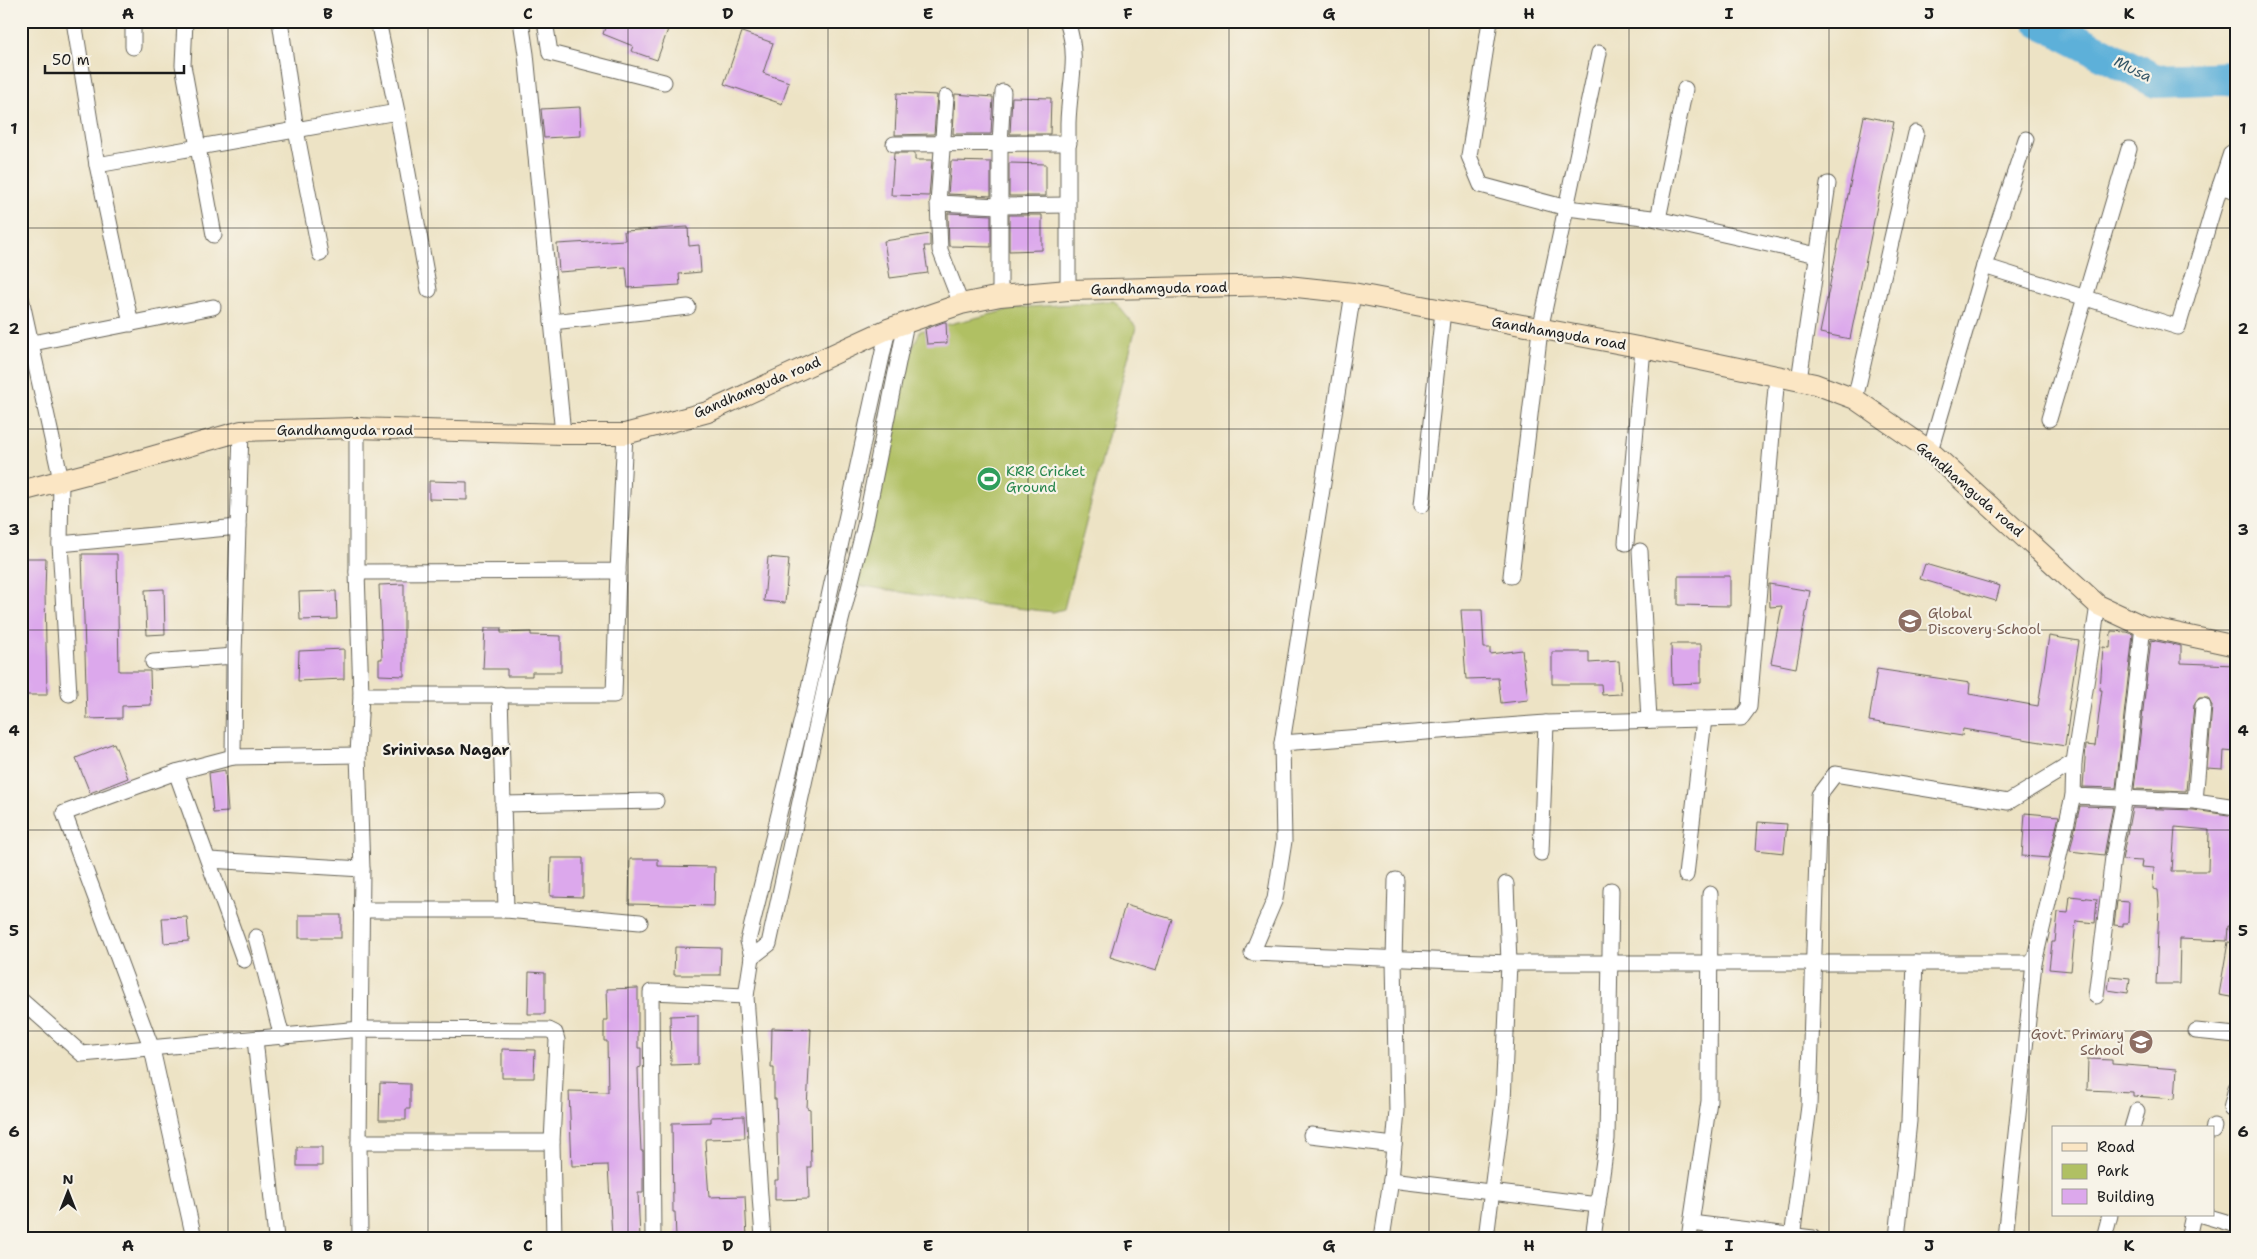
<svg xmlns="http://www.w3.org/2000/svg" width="2257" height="1259" viewBox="0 0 2257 1259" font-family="'Shantell Sans',sans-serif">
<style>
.green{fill:#b0c063;stroke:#666e40}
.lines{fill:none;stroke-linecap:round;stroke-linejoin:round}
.river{stroke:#5db0d9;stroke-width:34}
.building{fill:#dca8ec;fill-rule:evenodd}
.street-casing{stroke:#656257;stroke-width:17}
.secondary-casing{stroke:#656257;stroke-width:22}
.street{stroke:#fff;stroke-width:15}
.secondary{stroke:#fbe6c4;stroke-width:20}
.grid{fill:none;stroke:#1c1c1c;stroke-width:1;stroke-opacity:0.55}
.labels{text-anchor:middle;stroke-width:4.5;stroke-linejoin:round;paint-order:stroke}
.street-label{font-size:14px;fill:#1c1c1c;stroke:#f7f3e8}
.leisure-label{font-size:14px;fill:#27864d;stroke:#f7f3e8;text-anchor:start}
.education-label{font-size:14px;fill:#785e54;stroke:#f7f3e8;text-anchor:start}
.water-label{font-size:15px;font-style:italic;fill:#365768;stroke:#f7f3e8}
.neighbourhood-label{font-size:15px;font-weight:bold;fill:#1c1c1c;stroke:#f7f3e8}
.neatline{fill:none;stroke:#1c1c1c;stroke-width:2}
.grid-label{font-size:16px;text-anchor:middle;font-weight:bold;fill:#1c1c1c}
</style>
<rect width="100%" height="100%" fill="#f7f3e8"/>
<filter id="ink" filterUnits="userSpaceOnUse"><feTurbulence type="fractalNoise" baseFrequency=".02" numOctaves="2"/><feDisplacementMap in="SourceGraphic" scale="10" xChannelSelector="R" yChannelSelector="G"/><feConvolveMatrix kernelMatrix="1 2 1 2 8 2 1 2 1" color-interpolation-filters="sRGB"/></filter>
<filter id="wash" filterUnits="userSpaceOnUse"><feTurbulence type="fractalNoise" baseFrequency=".0096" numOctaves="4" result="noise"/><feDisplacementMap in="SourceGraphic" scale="20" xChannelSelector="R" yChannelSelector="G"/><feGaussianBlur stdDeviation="1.12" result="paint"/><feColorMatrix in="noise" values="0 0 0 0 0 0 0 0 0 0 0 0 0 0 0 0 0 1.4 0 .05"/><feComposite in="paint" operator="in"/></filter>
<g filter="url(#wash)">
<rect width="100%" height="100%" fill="#ede3c5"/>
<polygon class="green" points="1114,301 1136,327 1064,609 1053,612 962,602 857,585 902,373 920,331 1017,308"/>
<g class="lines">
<polyline class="river" points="2040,21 2156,81 2236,78"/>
</g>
<g id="blocks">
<g class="building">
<polygon points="607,21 671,21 657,60 631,51 633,46 603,34"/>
<polygon points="742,32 773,43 763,73 789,82 782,104 724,84"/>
<polygon points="897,93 937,95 934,134 895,135"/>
<polygon points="955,94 993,97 991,134 953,134"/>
<polygon points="1012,97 1051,98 1050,134 1010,134"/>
<polygon points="580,107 581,136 544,138 541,109"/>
<polygon points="1864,116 1894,122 1850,339 1820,333"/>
<polygon points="894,153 915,153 915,160 932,160 929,196 891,195"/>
<polygon points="951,161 991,162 991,196 948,194"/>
<polygon points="1009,163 1046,164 1046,196 1009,196"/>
<polygon points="948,213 991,215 991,247 949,246"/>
<polygon points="1009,215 1042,215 1042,250 1009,251"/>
<polygon points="688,227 689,246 699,245 701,272 679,274 680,285 628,288 626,267 559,272 557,244 625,240 624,231"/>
<polygon points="930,234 930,246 924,246 928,273 890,278 884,241"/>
<polygon points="944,322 946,322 947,343 927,344 925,329"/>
<polygon points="429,481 467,482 467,500 429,499"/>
<polygon points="82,554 117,554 119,671 150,671 151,705 122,706 122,718 87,719"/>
<polygon points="768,557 789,559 785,603 764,601"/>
<polygon points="21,558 46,558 45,593 47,695 21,695"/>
<polygon points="1925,564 2000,586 1996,601 1920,579"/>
<polygon points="1678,576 1730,576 1730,606 1678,605"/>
<polygon points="404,584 404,676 379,675 379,659 382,659 379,585"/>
<polygon points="1769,584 1810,591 1796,668 1771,663 1782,606 1770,607"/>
<polygon points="164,589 165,634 147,635 145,590"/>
<polygon points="336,591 337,619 300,620 299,592"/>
<polygon points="1461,610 1482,610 1484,648 1490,648 1490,654 1522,650 1528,700 1501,703 1498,678 1466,679"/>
<polygon points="485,628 501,628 501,633 531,632 531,635 561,636 561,672 532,672 532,676 507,676 507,669 483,669"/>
<polygon points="2111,631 2127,632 2133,634 2116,788 2083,787 2086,745 2095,746 2102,690 2100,690 2103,647 2110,648"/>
<polygon points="2049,636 2079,641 2068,711 2070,711 2065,746 1963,729 1962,736 1869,721 1877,669 1970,683 1969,694 2038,706"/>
<polygon points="2151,640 2181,646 2181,663 2236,665 2236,752 2224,751 2223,769 2207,768 2212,706 2208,698 2199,698 2194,705 2186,791 2134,789"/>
<polygon points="1671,644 1701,644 1701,683 1672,684"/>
<polygon points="344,649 344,679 298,681 299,651"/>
<polygon points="1552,652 1589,652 1589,663 1619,661 1621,694 1602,695 1601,684 1552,684"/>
<polygon points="114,743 128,778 90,793 76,758"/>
<polygon points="225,770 228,812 213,813 209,773"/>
<polygon points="2080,806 2113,807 2104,855 2070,851"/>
<path d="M2132,808L2194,810L2235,816L2233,844H2236V927L2228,926L2227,941L2180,939L2179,984H2156L2159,903L2158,890L2153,889L2154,868L2141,867L2142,861L2122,860ZM2175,827L2209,830L2208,871H2172Z"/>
<polygon points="2025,813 2059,816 2049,858 2022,856"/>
<polygon points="1758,822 1787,824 1784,853 1756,850"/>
<polygon points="551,858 583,858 583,897 550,896"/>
<polygon points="630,859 658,859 658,866 715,867 714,906 629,904"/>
<polygon points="2070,896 2097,899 2095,923 2076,921 2071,971 2049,969 2052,942 2055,942 2058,912 2068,913"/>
<polygon points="2117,901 2129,902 2128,923 2123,923 2123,926 2114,925"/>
<polygon points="1125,905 1172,919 1156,971 1110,957"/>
<rect x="299" y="915" width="42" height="23"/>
<polygon points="187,917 189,941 164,943 162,918"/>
<polygon points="2228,942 2236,943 2236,998 2219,995"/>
<polygon points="675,947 721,948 720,975 674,975"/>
<polygon points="529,972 545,973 545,1014 528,1014"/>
<polygon points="2110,976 2130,978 2128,993 2108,990"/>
<polygon points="638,988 638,1048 641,1048 641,1067 638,1068 639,1107 641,1151 643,1151 643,1193 638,1193 640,1238 612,1238 608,1165 572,1166 569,1091 608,1092 607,1041 604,1041 604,1020 608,1020 607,989"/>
<polygon points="698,1015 698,1064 671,1065 670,1016"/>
<polygon points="772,1028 811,1029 807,1108 810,1109 811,1167 808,1167 809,1199 775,1200 775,1180 778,1180 777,1132 776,1099 774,1099 774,1068 771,1068"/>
<polygon points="502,1049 535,1050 534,1078 502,1078"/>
<polygon points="2088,1059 2112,1060 2112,1064 2177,1069 2175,1099 2133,1096 2133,1092 2087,1090"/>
<polygon points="380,1083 410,1084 410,1109 406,1109 406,1120 379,1120"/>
<polygon points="744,1116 745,1138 706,1139 705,1141 709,1197 745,1196 747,1238 676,1238 675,1212 673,1212 672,1123 711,1122 711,1117"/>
<rect x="297" y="1147" width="25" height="19"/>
</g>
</g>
</g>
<g filter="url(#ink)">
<use href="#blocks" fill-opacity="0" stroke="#656257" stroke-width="1"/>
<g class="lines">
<defs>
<g id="street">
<polyline points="74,21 97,165 131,324"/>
<polyline points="185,21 183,65 214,235"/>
<polyline points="280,21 296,130 320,254"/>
<polyline points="378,21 397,112 429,290"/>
<polyline points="521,21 526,54 563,434"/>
<polyline points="545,21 550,53 664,82"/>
<path d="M1067,21C1080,60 1069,84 1068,123C1068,178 1068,234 1068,290"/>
<polyline points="1490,21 1469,156 1481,185 1567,208 1652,218 1817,255"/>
<polyline points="133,47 133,21"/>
<polyline points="946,97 938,203 940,250 961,304"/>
<polyline points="894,144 1069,143"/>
<polyline points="97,165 397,112"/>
<polyline points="2220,186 2231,153"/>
<polyline points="938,203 999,206 1067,205"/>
<polyline points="1658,219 1685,89"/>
<polyline points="1984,266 2178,327 2220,186 2236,191"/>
<polyline points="1353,293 1282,743 1284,841 1275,899 1252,953 1509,963 2034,963"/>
<polyline points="1000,296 1000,144 1003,92"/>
<polyline points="21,298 61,480 60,544 69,694"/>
<polyline points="552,322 688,307"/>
<polyline points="23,345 213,307"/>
<polyline points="1799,380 1828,184"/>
<polyline points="1855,399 1916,133"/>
<polyline points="2049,419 2129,149"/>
<polyline points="357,428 357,572 361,695 358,755 362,869 359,1142 360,1238"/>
<polyline points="241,431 234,656 233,757 358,755"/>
<polyline points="1930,451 1984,266 2026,139"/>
<polyline points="1422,505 1443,311"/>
<polyline points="1626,543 1643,348"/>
<polyline points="60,544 238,527"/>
<polyline points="1640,551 1649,720"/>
<polyline points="357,572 618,571 625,434"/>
<polyline points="1511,576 1540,330 1599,53"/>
<polyline points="2098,605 2074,762 2073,796 2195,801 2236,807"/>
<polyline points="153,662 234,656"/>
<polyline points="361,695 614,695 618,571"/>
<polyline points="1282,743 1546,723 1741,718 1749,707 1777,375"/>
<polyline points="176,772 244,960"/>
<polyline points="2195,801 2203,706"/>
<polyline points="503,804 656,801"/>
<polyline points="1541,853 1546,723"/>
<polyline points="209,860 362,869"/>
<polyline points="1686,875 1704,719"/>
<polyline points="361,910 506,910 500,694"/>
<polyline points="506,910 640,922"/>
<polyline points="256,937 282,1037"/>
<polyline points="752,957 769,944 830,664 865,525 906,323"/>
<polyline points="2096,996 2113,857 2124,797 2143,626"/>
<polyline points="21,1000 82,1054 361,1029 549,1030 555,1033 557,1040 552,1142 554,1238"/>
<polyline points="2196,1031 2236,1035"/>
<polyline points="255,1039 276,1238"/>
<polyline points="2231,1109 2236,1088"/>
<polyline points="2132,1128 2137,1111"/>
<polyline points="2213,1131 2214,1126"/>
<polyline points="1311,1135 1394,1145"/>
<polyline points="359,1142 552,1142"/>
<polyline points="1391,1180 1598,1205"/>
<polyline points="2202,1215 2236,1225"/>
<polyline points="1691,1223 1813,1238"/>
<polyline points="194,1238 152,1049 64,813 176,772 233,757"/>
<polyline points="653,1238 651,992 746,996"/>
<polyline points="763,1238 746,996 752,957 748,941 802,719 888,329"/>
<polyline points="1382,1238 1391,1180 1397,1111 1394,960 1396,880"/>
<polyline points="1486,1238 1503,1102 1509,963 1506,884"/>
<polyline points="1593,1238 1607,1139 1611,890"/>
<polyline points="1689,1238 1709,1101 1710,894"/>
<polyline points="1792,1238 1809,1106 1819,795 1835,774 2008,802 2074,762"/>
<polyline points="1897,1238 1909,1121 1915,963"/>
<polyline points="2005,1238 2034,963 2073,796"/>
<polyline points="2104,1238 2110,1215"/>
<polyline points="2188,1238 2193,1215"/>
</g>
<polyline id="secondary" points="21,491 140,460 241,431 357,428 563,434 625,434 708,412 888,329 961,304 1000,296 1068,290 1278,285 1353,293 1643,348 1815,384 1855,399 1930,451 2098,605 2143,626 2236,646"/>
</defs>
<use href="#street" class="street-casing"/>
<use href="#secondary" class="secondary-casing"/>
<use href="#street" class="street"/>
<use href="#secondary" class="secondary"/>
</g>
</g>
<path class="grid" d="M228,21V1238M428,21V1238M628,21V1238M828,21V1238M1028,21V1238M1229,21V1238M1429,21V1238M1629,21V1238M1829,21V1238M2029,21V1238M21,228H2236M21,429H2236M21,630H2236M21,830H2236M21,1031H2236"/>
<defs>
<symbol id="stadium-disc" viewBox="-11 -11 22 22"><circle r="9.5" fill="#2e9e5b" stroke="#f7f3e8"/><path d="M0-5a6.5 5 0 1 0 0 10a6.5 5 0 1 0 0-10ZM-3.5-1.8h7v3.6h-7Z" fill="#fff"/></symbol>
<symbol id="school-disc" viewBox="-11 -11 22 22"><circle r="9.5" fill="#8d6e63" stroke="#f7f3e8"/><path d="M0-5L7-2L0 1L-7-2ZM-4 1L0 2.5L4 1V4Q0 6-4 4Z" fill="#fff"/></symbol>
</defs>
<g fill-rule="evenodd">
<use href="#stadium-disc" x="975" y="465" width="28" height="28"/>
<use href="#school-disc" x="1896" y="607" width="28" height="28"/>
<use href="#school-disc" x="2127" y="1028" width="28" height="28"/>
</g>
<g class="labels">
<g class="street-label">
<text transform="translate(1159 288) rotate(-1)" y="5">Gandhamguda road</text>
<text transform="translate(1559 333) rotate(10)" y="5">Gandhamguda road</text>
<text transform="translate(757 387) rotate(-23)" y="5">Gandhamguda road</text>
<text x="345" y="435">Gandhamguda road</text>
<text transform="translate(1970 489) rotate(41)" y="5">Gandhamguda road</text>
</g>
<g class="leisure-label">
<text x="1006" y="476">KRR Cricket<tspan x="1006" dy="16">Ground</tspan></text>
</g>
<g class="education-label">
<text x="1928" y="618">Global<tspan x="1928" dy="16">Discovery School</tspan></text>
<text x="2124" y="1039" text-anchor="end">Govt. Primary<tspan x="2124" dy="16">School</tspan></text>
</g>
<g class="water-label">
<text transform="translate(2133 69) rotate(26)" y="5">Musa</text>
</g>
<g class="neighbourhood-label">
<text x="446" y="755">Srinivasa Nagar</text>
</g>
</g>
<rect width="2257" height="1259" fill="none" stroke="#f7f3e8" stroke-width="55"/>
<rect x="2052" y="1126" width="162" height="90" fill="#f7f3e8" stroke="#9f9d96"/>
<rect x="2062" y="1143" width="25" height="8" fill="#fbe6c4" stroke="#9f9d96"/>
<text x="2097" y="1152" font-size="15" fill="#1c1c1c">Road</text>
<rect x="2062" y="1164" width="25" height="15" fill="#b0c063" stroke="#9f9d96"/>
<text x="2097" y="1176" font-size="15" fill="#1c1c1c">Park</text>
<rect x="2062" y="1189" width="25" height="15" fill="#dca8ec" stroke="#9f9d96"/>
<text x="2097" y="1202" font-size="15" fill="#1c1c1c">Building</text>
<g transform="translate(68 1192)" stroke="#f7f3e8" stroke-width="4" paint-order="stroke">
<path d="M0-4L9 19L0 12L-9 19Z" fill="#1c1c1c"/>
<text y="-8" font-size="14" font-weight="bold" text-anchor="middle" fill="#1c1c1c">N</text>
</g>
<path d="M45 65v8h139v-8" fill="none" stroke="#1c1c1c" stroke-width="2.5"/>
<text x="52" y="65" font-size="15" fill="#1c1c1c" stroke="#f7f3e8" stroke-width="4" paint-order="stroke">50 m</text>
<rect x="28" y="28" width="2202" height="1204" class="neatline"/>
<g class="grid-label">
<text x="128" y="19">A</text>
<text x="328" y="19">B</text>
<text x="528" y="19">C</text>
<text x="728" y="19">D</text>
<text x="928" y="19">E</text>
<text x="1128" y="19">F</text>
<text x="1329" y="19">G</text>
<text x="1529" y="19">H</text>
<text x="1729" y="19">I</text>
<text x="1929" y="19">J</text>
<text x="2129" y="19">K</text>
<text x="14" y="134">1</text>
<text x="2243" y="134">1</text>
<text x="14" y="334">2</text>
<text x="2243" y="334">2</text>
<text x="14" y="535">3</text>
<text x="2243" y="535">3</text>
<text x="14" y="736">4</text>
<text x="2243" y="736">4</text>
<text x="14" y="936">5</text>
<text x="2243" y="936">5</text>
<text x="14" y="1137">6</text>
<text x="2243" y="1137">6</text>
<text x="128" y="1251">A</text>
<text x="328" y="1251">B</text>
<text x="528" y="1251">C</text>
<text x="728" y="1251">D</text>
<text x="928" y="1251">E</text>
<text x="1128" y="1251">F</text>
<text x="1329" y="1251">G</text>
<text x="1529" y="1251">H</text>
<text x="1729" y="1251">I</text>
<text x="1929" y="1251">J</text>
<text x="2129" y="1251">K</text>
</g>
</svg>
